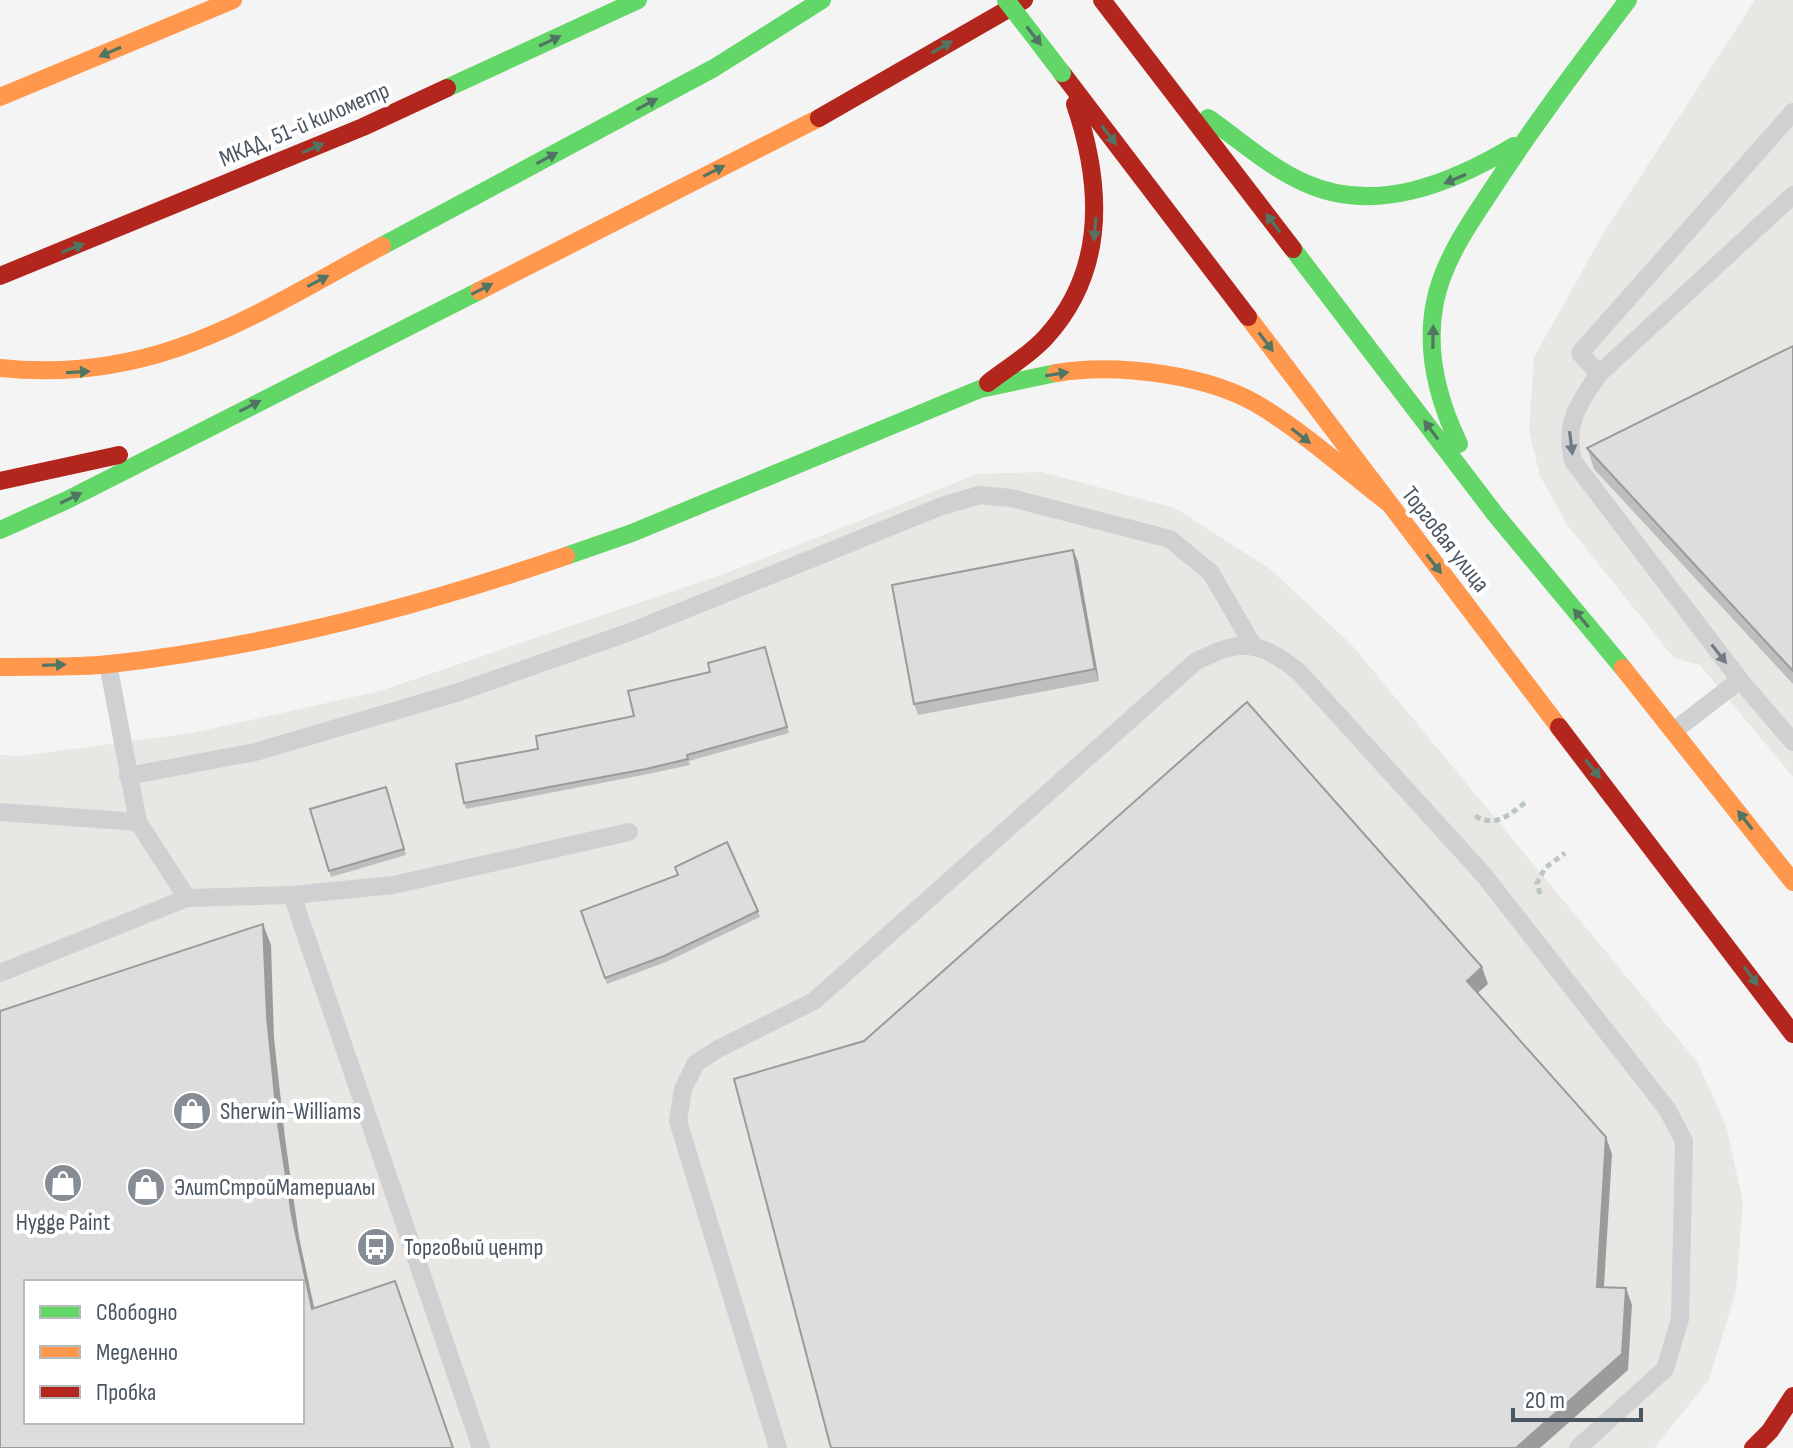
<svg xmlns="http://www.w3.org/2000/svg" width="1793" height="1448" viewBox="0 0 1793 1448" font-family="'Sofia Sans Condensed',sans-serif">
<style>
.commercial{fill:#e8e7e3;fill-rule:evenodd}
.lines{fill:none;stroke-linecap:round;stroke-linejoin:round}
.path{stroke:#bcc7c4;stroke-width:5;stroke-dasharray:6 4;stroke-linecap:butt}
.lane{stroke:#ced0d2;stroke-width:18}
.fast{stroke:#63d668;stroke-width:18}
.slow{stroke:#ff974d;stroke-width:18}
.jam{stroke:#b3261e;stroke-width:18}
.fast-bridge{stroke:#63d668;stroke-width:18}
.wall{fill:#bebebf}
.shaded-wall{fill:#9b9b9b}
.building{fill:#ddddde;stroke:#9b9b9b;stroke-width:2;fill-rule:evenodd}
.oneway{fill:#507663}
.oneway2{fill:#727b83}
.labels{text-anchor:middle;stroke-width:8;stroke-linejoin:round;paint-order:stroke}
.street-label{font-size:24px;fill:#4a5661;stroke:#fff}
.poi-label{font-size:24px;fill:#4a5661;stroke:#fff;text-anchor:start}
</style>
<rect width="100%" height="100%" fill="#f4f4f4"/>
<g class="commercial">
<polygon points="1755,0 1793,0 1793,777 1700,665 1674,658 1568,526 1540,476 1529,431 1534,357 1603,234"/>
<path d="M1042,472L1175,508L1270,569L1351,644L1698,1063L1726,1126L1743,1202L1736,1291L1709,1380L1654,1448H0V755L21,756L192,733L380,691L729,572L978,474ZM26,1282H302V1422H26Z"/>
</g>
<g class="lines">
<g class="path">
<path d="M1475,816C1496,828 1509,815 1526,802"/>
<polyline points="1540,894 1537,883 1545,868 1565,853"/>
</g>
<g class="lane">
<polyline points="1793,112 1580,353 1599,374 1793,195"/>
<path d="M1599,374C1578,404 1564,424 1573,461L1740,680L1793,742"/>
<polyline points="108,664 138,822 187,898"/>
<polyline points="1675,730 1740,680"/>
<polyline points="128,776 255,752 459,692 630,632 942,506 980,495 1011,498 1170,539 1211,573 1254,647"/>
<polyline points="0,812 138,822"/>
<polyline points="0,973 187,898 292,895"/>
<polyline points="481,1448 292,895 393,885 629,832"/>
<path d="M778,1448L678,1121L683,1089L696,1063L718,1049L814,1001L1195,662C1240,639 1257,639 1299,672L1483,874L1667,1109L1684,1141L1680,1319L1665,1369L1578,1448"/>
</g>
<g class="fast">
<polyline points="447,88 638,0"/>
<path d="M1208,118C1240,140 1269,167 1305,183C1376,215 1452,183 1514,146"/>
<polyline points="382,246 714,68 822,0"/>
<polyline points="1293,249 1495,514 1623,668"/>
<path d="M1459,444C1438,400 1425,351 1435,302C1443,262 1467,227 1489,194C1532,127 1580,64 1628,0"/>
<polyline points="0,530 67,500 479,291"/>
<polyline points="566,556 632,533 980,389 1056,373"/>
</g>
<g class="slow">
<polyline points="0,97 233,0"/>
<polyline points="479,291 819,118"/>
<polyline points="1248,317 1559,727"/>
<path d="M0,368C156,384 252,316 382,246"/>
<path d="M1056,373C1117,363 1212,374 1265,409C1308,436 1347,471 1387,502"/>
<path d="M0,667C36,666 74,668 110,664C266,647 418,607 566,556"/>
<polyline points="1623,668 1793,882"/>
</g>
<g class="jam">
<polyline points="1102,0 1293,249"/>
<polyline points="1062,73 1248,317"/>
<polyline points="819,118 1024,0"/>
<polyline points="0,276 363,127 447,88"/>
<path d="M988,383C1007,368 1030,355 1046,337C1107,270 1102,184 1075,104"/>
<polyline points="0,481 119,455"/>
<polyline points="1559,727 1793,1034"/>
<polyline points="1753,1448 1770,1431 1793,1396"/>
</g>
<polyline class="fast-bridge" points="1006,0 1062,73"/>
</g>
<g class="wall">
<polygon points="1793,346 1793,684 1594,469 1587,448"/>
<polygon points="1073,550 1078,562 1099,681 918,715 914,704"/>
<polygon points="767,653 789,733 689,761 690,765 648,774 466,809 464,803 538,749 634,716"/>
<polygon points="386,787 406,855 331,877 310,809"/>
<polygon points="581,911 758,911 760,917 666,962 607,984"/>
</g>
<g class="shaded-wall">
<polygon points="1073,550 1078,562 1099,681 1095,669"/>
<polygon points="263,924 271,945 274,1038 285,1138 299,1237 319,1330 312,1309 292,1216 277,1117 267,1017"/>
<polygon points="1482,967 1488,984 1473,997 1467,981"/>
<polygon points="1606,1137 1612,1154 1603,1303 1597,1287"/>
<polygon points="1626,1288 1632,1305 1628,1370 1540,1448 1516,1448"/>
</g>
<g class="building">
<polygon points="1793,346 1793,671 1587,448"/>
<polygon points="1073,550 1095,669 914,704 892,585"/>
<polygon points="765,647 787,727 687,755 688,759 646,769 464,803 456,764 538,749 536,736 634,716 628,691 710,672 708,663"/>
<polygon points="1247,702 1482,967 1467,981 1606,1137 1597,1287 1626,1288 1622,1354 1516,1448 831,1448 734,1079 864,1041"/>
<polygon points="386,787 404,849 329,871 310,809"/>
<polygon points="727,842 758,911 664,956 605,978 581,911 678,875 675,867"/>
<path d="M263,924L267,1017L277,1117L292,1216L312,1309L395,1281L453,1448H0V1011ZM26,1282H302V1422H26Z"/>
</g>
<defs><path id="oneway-solid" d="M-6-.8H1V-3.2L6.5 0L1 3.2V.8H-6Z" transform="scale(2)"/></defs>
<g class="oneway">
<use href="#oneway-solid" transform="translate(1034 36) rotate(52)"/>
<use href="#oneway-solid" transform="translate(550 41) rotate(-25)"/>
<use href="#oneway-solid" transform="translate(942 47) rotate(-30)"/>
<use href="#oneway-solid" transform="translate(110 52) rotate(157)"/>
<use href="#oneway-solid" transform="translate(647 104) rotate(-28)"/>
<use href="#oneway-solid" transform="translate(1109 135) rotate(53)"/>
<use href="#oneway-solid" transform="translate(313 148) rotate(-23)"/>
<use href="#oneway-solid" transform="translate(547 158) rotate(-28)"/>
<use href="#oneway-solid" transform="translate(714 171) rotate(-27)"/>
<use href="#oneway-solid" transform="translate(1455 179) rotate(157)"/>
<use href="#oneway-solid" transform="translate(1273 223) rotate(-127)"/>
<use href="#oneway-solid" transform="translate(1095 229) rotate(94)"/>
<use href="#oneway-solid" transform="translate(73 248) rotate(-21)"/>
<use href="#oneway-solid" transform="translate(318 281) rotate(-28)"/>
<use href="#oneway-solid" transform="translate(482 289) rotate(-27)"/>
<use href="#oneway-solid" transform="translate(1433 337) rotate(-89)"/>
<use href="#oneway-solid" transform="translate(1266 342) rotate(53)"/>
<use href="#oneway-solid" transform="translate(78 372) rotate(-3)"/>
<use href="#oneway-solid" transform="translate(1057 374) rotate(-9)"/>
<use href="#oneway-solid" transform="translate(250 406) rotate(-27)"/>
<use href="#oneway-solid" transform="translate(1431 430) rotate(-127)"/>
<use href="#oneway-solid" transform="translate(1301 436) rotate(38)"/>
<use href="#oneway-solid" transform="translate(71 498) rotate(-26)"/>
<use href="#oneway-solid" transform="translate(1434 564) rotate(52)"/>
<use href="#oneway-solid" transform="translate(1581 618) rotate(-130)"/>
<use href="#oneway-solid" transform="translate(54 665) rotate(-2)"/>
<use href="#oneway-solid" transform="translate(1593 769) rotate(52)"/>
<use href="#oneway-solid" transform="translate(1745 820) rotate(-128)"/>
<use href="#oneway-solid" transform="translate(1751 976) rotate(53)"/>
</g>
<g class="oneway2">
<use href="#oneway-solid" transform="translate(1571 443) rotate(83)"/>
<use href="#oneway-solid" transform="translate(1719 654) rotate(52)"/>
</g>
<defs>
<symbol id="shop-disc" viewBox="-11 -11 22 22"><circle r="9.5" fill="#868d94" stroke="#fff"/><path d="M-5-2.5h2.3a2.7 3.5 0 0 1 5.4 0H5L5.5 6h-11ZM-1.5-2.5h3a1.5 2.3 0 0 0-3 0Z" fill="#fff"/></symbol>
<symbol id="bus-disc" viewBox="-11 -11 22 22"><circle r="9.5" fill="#868d94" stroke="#fff"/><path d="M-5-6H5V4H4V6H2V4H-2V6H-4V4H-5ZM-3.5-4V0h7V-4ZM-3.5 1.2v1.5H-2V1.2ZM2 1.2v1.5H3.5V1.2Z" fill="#fff"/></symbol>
</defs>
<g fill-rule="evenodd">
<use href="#shop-disc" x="170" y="1089" width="44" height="44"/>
<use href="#shop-disc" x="41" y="1161" width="44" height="44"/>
<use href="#shop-disc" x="124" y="1165" width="44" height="44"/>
<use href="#bus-disc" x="354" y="1225" width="44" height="44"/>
</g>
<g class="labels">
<g class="street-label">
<text transform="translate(304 124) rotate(-23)" y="8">МКАД, 51-й километр</text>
<text transform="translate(1446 539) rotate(52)" y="8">Торговая улица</text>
</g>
<g class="poi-label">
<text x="220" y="1119">Sherwin-Williams</text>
<text x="174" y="1195">ЭлитСтройМатериалы</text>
<text x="63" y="1230" text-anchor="middle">Hygge Paint</text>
<text x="404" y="1255">Торговый центр</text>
</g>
</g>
<rect x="24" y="1280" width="280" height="144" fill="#ffffff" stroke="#b7bbc0" stroke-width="2"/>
<rect x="40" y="1306" width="40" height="12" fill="#63d668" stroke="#b7bbc0" stroke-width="2"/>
<text x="96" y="1320" font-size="24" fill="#4a5661">Свободно</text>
<rect x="40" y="1346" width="40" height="12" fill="#ff974d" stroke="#b7bbc0" stroke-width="2"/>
<text x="96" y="1360" font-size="24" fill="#4a5661">Медленно</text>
<rect x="40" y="1386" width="40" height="12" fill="#b3261e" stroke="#b7bbc0" stroke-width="2"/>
<text x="96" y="1400" font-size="24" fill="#4a5661">Пробка</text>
<path d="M1513 1408v12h128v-12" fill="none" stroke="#4a5661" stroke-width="4"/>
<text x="1525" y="1408" font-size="24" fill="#4a5661" stroke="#ffffff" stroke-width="6" paint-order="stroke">20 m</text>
</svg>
